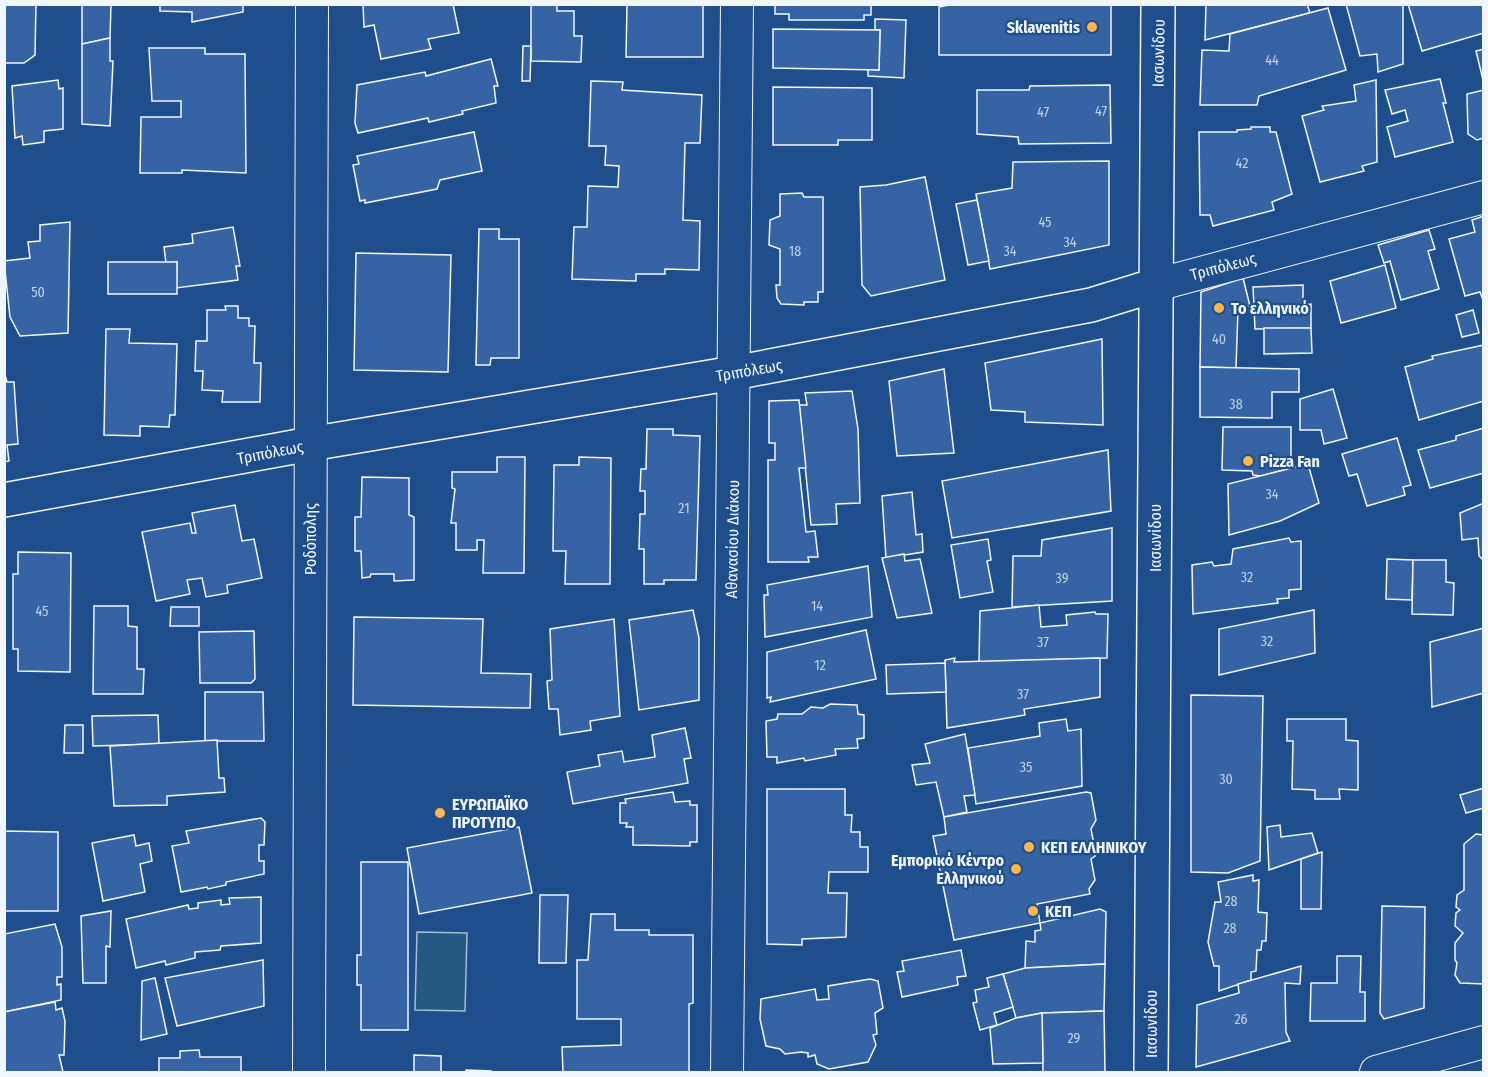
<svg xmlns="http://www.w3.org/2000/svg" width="1488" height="1077" viewBox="0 0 1488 1077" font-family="'Fira Sans Condensed',sans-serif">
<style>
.garden{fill:#245a82;stroke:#a8bbd7;stroke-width:1.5}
.building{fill:#3563a3;stroke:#f2f6ff;stroke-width:1.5}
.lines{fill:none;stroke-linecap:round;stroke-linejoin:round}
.street-casing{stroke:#f2f6ff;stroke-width:34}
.secondary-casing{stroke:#f2f6ff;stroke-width:36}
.street{stroke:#1f4e8c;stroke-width:32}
.secondary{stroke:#1f4e8c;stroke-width:33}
.poi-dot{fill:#ffb74d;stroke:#1f4e8c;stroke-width:2}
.labels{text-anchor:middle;stroke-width:4.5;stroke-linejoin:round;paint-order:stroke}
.number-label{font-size:14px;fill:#c3d1e8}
.poi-label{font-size:16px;font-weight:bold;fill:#f2f6ff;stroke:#1f4e8c;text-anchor:start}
.street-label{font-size:16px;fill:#f2f6ff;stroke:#1f4e8c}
</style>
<rect width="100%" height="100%" fill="#1f4e8c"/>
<polygon class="garden" points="417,932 467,933 465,1011 415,1010"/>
<g class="building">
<polygon points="4,4 36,4 35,55 24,63 4,63"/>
<polygon points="82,4 111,4 110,38 82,44"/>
<polygon points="160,4 243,4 243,12 192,22 192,12 160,11"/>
<polygon points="363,4 453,4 459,33 428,39 431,49 381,59 374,25 364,27"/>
<polygon points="627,4 703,4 703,57 626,57"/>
<polygon points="775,4 871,4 871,15 864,15 864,20 789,20 789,14 775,14"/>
<polygon points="954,4 1111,4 1111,55 939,55 939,7"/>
<polygon points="1206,4 1307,4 1310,13 1205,40"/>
<polygon points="1346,4 1403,4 1403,64 1378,72 1377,54 1360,56"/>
<polygon points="1408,4 1484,4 1484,33 1422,51"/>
<polygon points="531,5 557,5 557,11 574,11 574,36 582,36 581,62 531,61"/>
<polygon points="1328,8 1346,70 1259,96 1257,105 1200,105 1202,50 1229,51 1230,34"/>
<polygon points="875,19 906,20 904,78 868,76 868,69 879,70 880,30 875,30"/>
<polygon points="773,29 880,30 879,70 773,68"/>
<polygon points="110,38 110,61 113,61 110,126 82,124 82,44"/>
<polygon points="523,46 531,46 530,81 522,81"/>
<polygon points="149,48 205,48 205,54 245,54 246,173 182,170 182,173 140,173 141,117 181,117 181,101 152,101"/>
<polygon points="1484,49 1484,84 1476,51"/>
<polygon points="491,59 498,86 494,86 496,103 462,111 463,114 429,122 428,118 358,133 355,123 357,85 425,72 426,76"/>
<polygon points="1440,79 1446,103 1443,103 1453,142 1395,157 1387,127 1408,121 1405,110 1392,114 1385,90"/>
<polygon points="58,80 59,89 63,88 63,129 44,131 44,142 23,145 22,136 15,138 12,86"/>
<polygon points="1376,80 1377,162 1362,166 1364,171 1320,182 1302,116 1324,110 1322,106 1356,101 1354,85"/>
<polygon points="591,81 623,82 622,90 702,95 700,143 685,143 683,220 700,221 699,270 665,269 665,274 636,274 636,281 572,279 574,227 587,227 588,186 618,187 619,166 605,165 606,146 589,146"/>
<polygon points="1110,85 1111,143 1019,144 1018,137 977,134 977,90 1029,90 1030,86"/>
<polygon points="773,87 872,88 872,140 838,140 838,145 773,145"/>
<polygon points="1484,90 1484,138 1477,140 1468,134 1467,94"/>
<polygon points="1251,127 1270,127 1270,132 1276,132 1292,194 1272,202 1274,210 1213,226 1210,215 1200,215 1199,132 1237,132 1237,130 1251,129"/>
<polygon points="474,132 482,171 440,180 437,189 365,203 365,200 360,201 353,165 359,164 357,156"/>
<polygon points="1109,161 1109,245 990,269 976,194 1012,188 1013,162"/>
<polygon points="925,177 945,280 871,296 862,285 860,187 886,185"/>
<polygon points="802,193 804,197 823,197 823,292 818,292 818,302 804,302 804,305 781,304 777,298 776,285 780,285 780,249 769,245 770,220 780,216 780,194"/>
<polygon points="977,200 989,261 968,265 956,204"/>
<polygon points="1484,216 1484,300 1483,300 1480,292 1465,296 1449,239 1475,232 1472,220"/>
<polygon points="70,222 68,333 20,336 10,317 4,261 30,258 28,242 40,241 40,225"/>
<polygon points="233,227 240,266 236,266 238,280 176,288 177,262 166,263 164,247 193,243 192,234"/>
<polygon points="479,229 499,229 499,239 519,239 519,358 491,358 490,365 476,365"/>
<polygon points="1429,230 1435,249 1428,251 1439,289 1401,300 1390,261 1384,263 1378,245"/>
<polygon points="356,253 451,255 448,372 354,370"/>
<rect x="108" y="262" width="69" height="32"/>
<polygon points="1385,265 1396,308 1341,323 1330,281"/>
<polygon points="1243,278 1250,306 1238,310 1236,368 1200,367 1201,292"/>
<polygon points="1303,285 1303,305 1311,304 1311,328 1255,329 1253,287"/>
<polygon points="225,306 238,306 238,318 249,318 249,326 255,326 254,363 261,363 260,402 222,402 223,391 202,390 203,371 195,371 196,341 207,341 207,310 226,310"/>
<polygon points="1473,310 1479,333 1462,337 1456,315"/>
<polygon points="1264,328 1311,328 1312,353 1264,354"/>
<polygon points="106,329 130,329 129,343 177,344 175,415 170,415 169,427 140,426 140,436 104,435"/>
<polygon points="1102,339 1103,425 1025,422 1025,412 991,410 985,363"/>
<polygon points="1484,345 1484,401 1419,420 1405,367 1433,359 1432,356"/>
<polygon points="1200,367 1299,369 1299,392 1272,392 1272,418 1200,417"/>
<polygon points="944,369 954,453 897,456 889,381"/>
<polygon points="4,371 7,382 14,382 18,444 7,445 9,461 4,462"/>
<polygon points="1333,389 1347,438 1324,444 1321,430 1300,430 1300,399"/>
<polygon points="852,391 858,429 860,503 836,504 837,524 811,525 799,405 807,405 805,393"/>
<polygon points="799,400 806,468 799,468 806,532 815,531 818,557 808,557 809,562 768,562 768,460 775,460 775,443 769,443 769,401"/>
<polygon points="1223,427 1291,427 1291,468 1261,476 1253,475 1252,471 1222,470"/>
<polygon points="1484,428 1484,473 1430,488 1418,450 1456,440 1456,436"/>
<polygon points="647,429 673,429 673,435 700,436 696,580 664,580 664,584 644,584 644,549 639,549 640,514 645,514 645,491 640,491 641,469 646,469"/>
<polygon points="1397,438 1411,485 1403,487 1405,495 1367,506 1357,474 1349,476 1342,454"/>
<polygon points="1108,450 1111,511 952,538 942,481"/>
<polygon points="497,457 525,457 524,573 483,573 484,540 477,540 477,550 456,550 456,523 451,523 455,489 452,488 452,472 497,472"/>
<polygon points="579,457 611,458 610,584 565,584 566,551 553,551 554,465 579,465"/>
<polygon points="1308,464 1319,503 1280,521 1229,535 1228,484"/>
<polygon points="362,477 409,478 409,515 414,517 414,580 394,581 394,574 371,574 370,577 362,578 361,551 355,551 355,517 361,517"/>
<polygon points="912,492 916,535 922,534 923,552 886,558 882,496"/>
<polygon points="1484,503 1484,561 1479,556 1478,538 1462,540 1460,513"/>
<polygon points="235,505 242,541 254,539 262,578 227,585 228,593 206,597 202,578 187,580 190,594 156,601 142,532 190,523 192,533 196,533 192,513"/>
<polygon points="1112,528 1112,601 1012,607 1013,556 1041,556 1042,540"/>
<polygon points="1289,538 1291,542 1301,541 1301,589 1289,590 1289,598 1277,599 1278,603 1193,614 1192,565 1212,562 1214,566 1231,564 1233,549"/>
<polygon points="988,539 991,560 987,561 993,592 960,598 951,545"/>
<polygon points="18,552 71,553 70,672 18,671 18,649 13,649 13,574 18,574"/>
<polygon points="904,554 905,561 920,559 932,613 897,618 882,558"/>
<polygon points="1387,559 1413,560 1412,600 1386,599"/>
<polygon points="1413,560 1446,560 1446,582 1454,583 1453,615 1412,614"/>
<polygon points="868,566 872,617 765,637 764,595 768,595 767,585"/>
<polygon points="1039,605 1041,627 1067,625 1066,615 1095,612 1096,614 1108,614 1107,658 979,662 980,611"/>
<polygon points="94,606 128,606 128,626 137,627 137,669 144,669 143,694 93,694"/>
<polygon points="171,607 199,607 199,626 170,626"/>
<polygon points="693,610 699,638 699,700 639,710 629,620"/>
<polygon points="1314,610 1315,653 1219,675 1219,629"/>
<polygon points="354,617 483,619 481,673 531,674 530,708 353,705"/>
<polygon points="614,619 620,716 590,721 591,730 560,735 558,709 549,709 547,681 552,680 550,629"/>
<polygon points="1484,628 1484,693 1432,707 1430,642"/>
<polygon points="866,630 876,679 770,702 771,697 767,698 767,652"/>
<polygon points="254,631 255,679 251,683 200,683 199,632"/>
<polygon points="955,658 954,662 1100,658 1100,697 1024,709 1025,715 947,728 945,660"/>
<polygon points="945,663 946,692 887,694 886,665"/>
<polygon points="205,692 263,692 264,741 205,741"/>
<polygon points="1191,695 1263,696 1260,861 1228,873 1191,872"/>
<polygon points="830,704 857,705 858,714 864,715 864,738 857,739 858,748 835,749 836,755 805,761 804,758 777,763 777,757 767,757 766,721 777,719 778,714 802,714 811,707 823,708"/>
<polygon points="158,715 159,744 93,746 92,716"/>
<polygon points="1066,719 1068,731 1081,729 1082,786 976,804 968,748 1040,736 1039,723"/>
<polygon points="1287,719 1346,719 1346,740 1358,741 1358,790 1339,789 1340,799 1315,799 1315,790 1292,789 1293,741 1287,741"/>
<polygon points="65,725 83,725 83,753 64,753"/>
<polygon points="685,728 691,758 684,759 688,783 573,804 567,772 600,766 598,755 622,751 624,762 655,757 652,735"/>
<polygon points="965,734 975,795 964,796 967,812 944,817 936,782 916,785 912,765 930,763 925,744"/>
<polygon points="217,740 219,778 224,778 225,792 167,796 167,805 114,806 110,746"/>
<polygon points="1484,788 1484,808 1466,813 1460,795"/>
<polygon points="767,789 845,789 845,815 852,815 851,832 860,832 860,847 868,847 868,872 829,872 828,893 847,893 846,937 802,939 802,945 767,944"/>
<polygon points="673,792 675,802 690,801 690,805 697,805 697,842 690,842 690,846 633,845 633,827 626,827 627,823 620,823 620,803 626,803 625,799"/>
<polygon points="1086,792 1091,793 1096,820 1091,829 1095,850 1095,856 1091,859 1095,880 1089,889 1090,894 1037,904 1040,923 954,940 933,836 946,834 944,817"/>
<polygon points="261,818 265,822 264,845 259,845 259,861 264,861 264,874 226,882 226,885 208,889 207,887 181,892 172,846 189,843 186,831"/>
<polygon points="1280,825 1281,837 1312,833 1318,853 1269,870 1267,827"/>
<polygon points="519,827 532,893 419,914 407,848"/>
<polygon points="4,831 58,832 58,911 4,911"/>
<polygon points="1476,834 1484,835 1484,984 1460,983 1455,975 1457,963 1455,960 1455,943 1463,933 1455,926 1456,913 1460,910 1456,907 1457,895 1464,890 1464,844"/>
<polygon points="134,835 136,846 149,843 152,861 140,864 145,892 103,901 92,843"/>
<polygon points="1322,852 1321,909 1301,909 1301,859"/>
<polygon points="361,862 408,862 408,1030 361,1030 361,985 357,985 357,955 361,955"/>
<polygon points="1253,875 1253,881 1259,880 1258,912 1267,913 1266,941 1262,941 1261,950 1257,950 1256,971 1251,972 1251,980 1219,991 1219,966 1214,966 1208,942 1215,902 1221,902 1218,882"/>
<polygon points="540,895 568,895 566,963 539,963"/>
<polygon points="261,897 261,943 221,946 220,950 195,952 195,958 166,965 165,961 136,968 126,919 188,905 189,909 198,908 198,903 221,900 221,905 230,904 229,898"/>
<polygon points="1382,906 1425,907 1424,1008 1384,1019 1380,1013"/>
<polygon points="1100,909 1106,912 1105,964 1025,968 1026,941 1035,942 1035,931 1041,930 1040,923"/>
<polygon points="111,911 110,947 106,946 106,983 83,983 81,916"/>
<polygon points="591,914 615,914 615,930 649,930 649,935 693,935 693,1003 689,1004 689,1072 563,1072 562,1047 621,1045 621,1019 577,1019 577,960 588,960"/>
<polygon points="55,924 62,947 62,977 57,977 57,985 61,984 61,1000 4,1012 4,934"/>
<polygon points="961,950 966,976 957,977 958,985 902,997 897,972 904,971 902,961"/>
<polygon points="1337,956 1361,956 1360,992 1365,992 1365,1021 1310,1021 1311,983 1337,983"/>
<polygon points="263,960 264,1006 177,1026 165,978"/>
<polygon points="1105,964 1104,1011 1042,1013 1016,1018 1003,974 1025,968"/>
<polygon points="1301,966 1300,984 1285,983 1286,1032 1290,1041 1196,1067 1197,1005 1239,993 1238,984"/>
<polygon points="1003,974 1013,1007 994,1013 997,1025 980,1030 973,1003 977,1002 975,990 989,987 987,978"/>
<polygon points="155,978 167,1034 141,1040 142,981"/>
<polygon points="870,979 878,981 883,1008 875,1013 877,1034 873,1035 876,1045 868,1062 829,1069 817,1064 815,1055 808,1057 808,1053 801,1052 785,1054 780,1049 766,1046 760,1019 761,999 815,989 817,1000 829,999 828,986"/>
<polygon points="55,1002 56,1010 62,1008 65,1021 64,1055 59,1055 63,1072 4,1072 4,1012"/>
<polygon points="1104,1011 1105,1072 1043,1072 1042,1013"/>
<polygon points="1042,1013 1043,1063 993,1064 990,1028 1016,1018"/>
<polygon points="199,1050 200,1057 241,1057 241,1072 159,1072 159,1058 180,1058 180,1051"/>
<polygon points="414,1055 441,1056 441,1072 414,1072"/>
<polygon points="466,1070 491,1071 491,1072 466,1072"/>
</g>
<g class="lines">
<defs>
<g id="street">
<polyline points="1156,285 1484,197"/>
<polyline points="309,1072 312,4"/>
<polyline points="727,1072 737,4"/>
<polyline points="1376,1072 1484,1042"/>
</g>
<g id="secondary">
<polyline points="4,500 310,444 734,373 1091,305 1156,285"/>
<polyline points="1151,1072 1158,4"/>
</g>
</defs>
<use href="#street" class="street-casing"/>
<use href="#secondary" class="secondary-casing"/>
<use href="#street" class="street"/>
<use href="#secondary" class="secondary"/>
</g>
<g class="poi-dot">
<circle cx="1092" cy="27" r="6"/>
<circle cx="1219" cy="308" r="6"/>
<circle cx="1248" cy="461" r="6"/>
<circle cx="440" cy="813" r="6"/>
<circle cx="1029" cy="847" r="6"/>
<circle cx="1016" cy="869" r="6"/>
<circle cx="1033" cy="911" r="6"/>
</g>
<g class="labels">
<g class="number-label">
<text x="1272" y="65">44</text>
<text x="1101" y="116">47</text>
<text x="1043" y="117">47</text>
<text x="1242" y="168">42</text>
<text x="1045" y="227">45</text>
<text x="1070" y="247">34</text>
<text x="795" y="256">18</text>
<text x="1010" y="256">34</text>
<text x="38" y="297">50</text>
<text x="1219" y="344">40</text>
<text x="1236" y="409">38</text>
<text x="1272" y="499">34</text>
<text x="684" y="513">21</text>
<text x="1247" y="582">32</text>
<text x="1062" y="583">39</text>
<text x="817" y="611">14</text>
<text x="42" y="616">45</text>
<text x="1267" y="646">32</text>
<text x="1043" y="647">37</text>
<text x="820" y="670">12</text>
<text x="1023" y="699">37</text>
<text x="1026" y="772">35</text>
<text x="1226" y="784">30</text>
<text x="1231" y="906">28</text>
<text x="1230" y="933">28</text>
<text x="1241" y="1024">26</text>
<text x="1074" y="1043">29</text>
</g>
<g class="poi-label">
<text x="1080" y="33" text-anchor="end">Sklavenitis</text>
<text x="1231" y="314">Το ελληνικό</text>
<text x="1260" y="467">Pizza Fan</text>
<text x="452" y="810">ΕΥΡΩΠΑΪΚΟ<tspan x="452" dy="18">ΠΡΟΤΥΠΟ</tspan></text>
<text x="1041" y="853">ΚΕΠ ΕΛΛΗΝΙΚΟΥ</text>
<text x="1004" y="866" text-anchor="end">Εμπορικό Κέντρο<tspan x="1004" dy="18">Ελληνικού</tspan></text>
<text x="1045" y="917">ΚΕΠ</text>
</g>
<g class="street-label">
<text transform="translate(1158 53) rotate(-89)" y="6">Ιασωνίδου</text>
<text transform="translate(1223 266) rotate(-15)" y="6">Τριπόλεως</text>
<text transform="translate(749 370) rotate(-10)" y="6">Τριπόλεως</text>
<text transform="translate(270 452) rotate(-11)" y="6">Τριπόλεως</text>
<text transform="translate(1155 538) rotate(-90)" y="6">Ιασωνίδου</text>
<text transform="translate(310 539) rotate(-90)" y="6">Ροδόπολης</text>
<text transform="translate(732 539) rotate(-89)" y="6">Αθανασίου Διάκου</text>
<text transform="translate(1151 1024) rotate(-90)" y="6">Ιασωνίδου</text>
</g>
</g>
<rect width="1488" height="1077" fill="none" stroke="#f2f6ff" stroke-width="12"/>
</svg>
